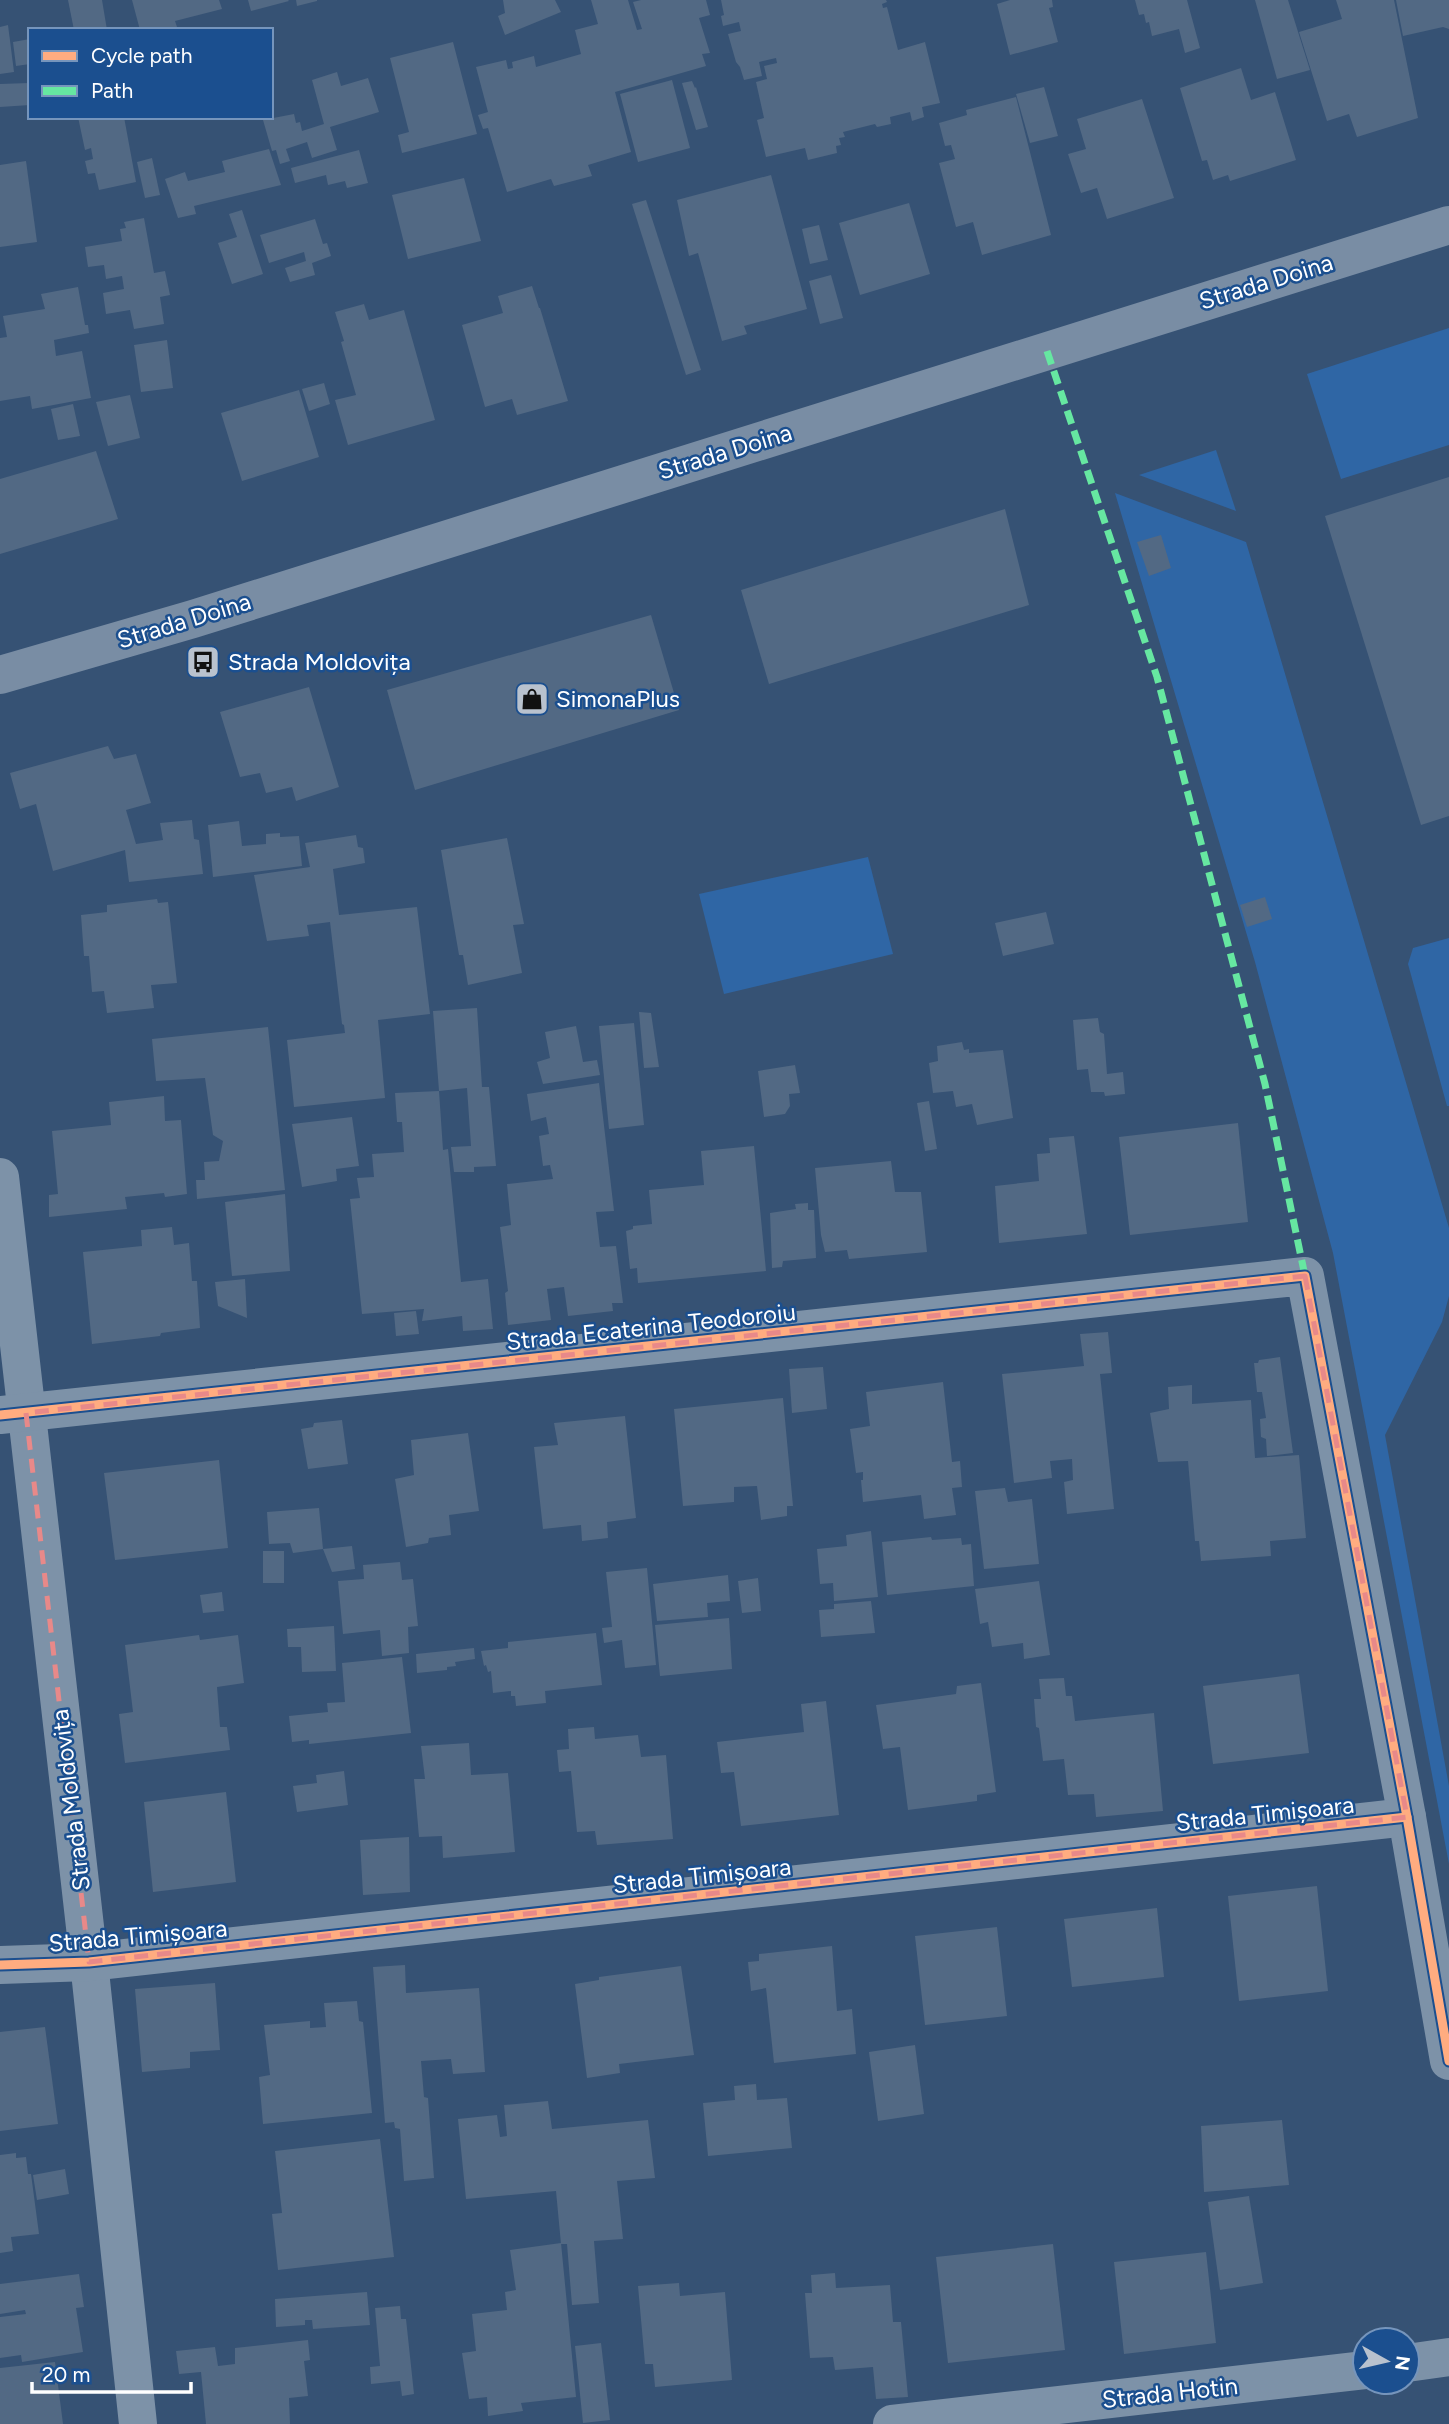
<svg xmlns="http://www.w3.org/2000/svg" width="1449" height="2424" viewBox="0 0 1449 2424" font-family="Figtree,sans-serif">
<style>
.green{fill:#2f66a5}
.building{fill:#526984}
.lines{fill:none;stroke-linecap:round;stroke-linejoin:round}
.minor{stroke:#7d92a8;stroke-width:38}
.secondary{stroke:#798da4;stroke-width:38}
.quiet{stroke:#66e7a1;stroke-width:7;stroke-dasharray:14 7;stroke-linecap:butt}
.cycleway-casing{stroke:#1b4f8f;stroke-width:13}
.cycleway{stroke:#ffac80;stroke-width:9}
.marked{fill:none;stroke:#e88989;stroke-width:5;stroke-dasharray:14 9;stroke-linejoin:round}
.labels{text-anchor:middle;stroke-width:5;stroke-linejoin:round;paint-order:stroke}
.street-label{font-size:24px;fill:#fff;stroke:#1b4f8f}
.poi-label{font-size:24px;fill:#fff;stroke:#1b4f8f;text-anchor:start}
</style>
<rect width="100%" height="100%" fill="#365274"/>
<g class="green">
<polygon points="1449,328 1449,445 1341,479 1307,374"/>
<polygon points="1216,450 1236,511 1139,475"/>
<polygon points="1115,493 1246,542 1449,1228 1449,1296 1442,1322 1385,1435 1449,1786 1449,1864 1333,1253 1255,962"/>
<polygon points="868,857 893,954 724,994 699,894"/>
<polygon points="1449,938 1449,1106 1447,1106 1408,964 1413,948"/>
</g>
<g class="building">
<polygon points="68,0 102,0 107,30 74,30"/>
<polygon points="132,0 219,0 222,9 175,21 178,30 140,30"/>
<polygon points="248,0 288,0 289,1 251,11"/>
<polygon points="296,0 317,0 317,1 297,6"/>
<polygon points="503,0 555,0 561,12 505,35 498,16 505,13"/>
<polygon points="591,0 628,0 637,30 642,29 633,2 641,0 706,0 710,15 699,18 710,53 702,54 706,66 615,92 631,152 588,165 592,176 554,186 551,179 507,192 488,128 483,129 478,115 488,112 476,67 506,60 508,69 513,68 512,62 534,56 536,67 581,54 575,30 598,24"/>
<polygon points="721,0 886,0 887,2 882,4 883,8 887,7 898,50 925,42 940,103 922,107 924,117 912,121 910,112 890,117 891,124 877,127 875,124 843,132 845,137 839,138 841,145 836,146 837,153 808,160 805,148 766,157 757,120 764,118 756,82 767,79 764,66 777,63 776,58 759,62 762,76 744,80 740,67 736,62 728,34 741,31 739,22 723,26 721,16 724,15"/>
<polygon points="1010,0 1052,0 1053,7 1049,8 1058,42 1010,55 997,4"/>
<polygon points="1135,0 1187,0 1200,48 1185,53 1179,29 1152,36 1149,22 1146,23 1144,14 1139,15"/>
<polygon points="1255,0 1288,0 1310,70 1277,79"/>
<polygon points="1336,0 1394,0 1418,118 1357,137 1349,114 1327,121 1299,32 1342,19"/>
<polygon points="1396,0 1449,0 1449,29 1443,27 1403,36"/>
<polygon points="8,25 14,72 0,74 0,27"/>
<polygon points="30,39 30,64 16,66 13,42"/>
<polygon points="453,42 477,134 402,153 398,135 409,132 390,58"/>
<polygon points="1241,68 1251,100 1275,92 1296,160 1230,181 1228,175 1213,180 1207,160 1202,161 1180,88"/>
<polygon points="337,72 341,86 368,78 379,112 330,127 337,150 312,158 307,142 286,149 290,161 280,164 276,150 272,151 263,120 294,114 296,123 300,122 302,131 324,124 312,80"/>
<polygon points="672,80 690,148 638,162 620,94"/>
<polygon points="692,81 695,88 696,87 708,127 696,130 682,83"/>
<polygon points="29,83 30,105 0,107 0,84"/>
<polygon points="1044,87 1058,136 1030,143 1016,94"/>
<polygon points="1016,97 1051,235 982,255 973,222 956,227 939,163 955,159 951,145 945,146 939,123 967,115 966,110"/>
<polygon points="1142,99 1174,198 1107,219 1097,188 1081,193 1068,154 1086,149 1077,119"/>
<polygon points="78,117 124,117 136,182 99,190 95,173 88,174 85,161 93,159 91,148 85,150"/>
<polygon points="269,149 281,185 194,206 196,214 178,218 165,179 185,172 188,181 225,172 222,161"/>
<polygon points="359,150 368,183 347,188 345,181 328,185 326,175 295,183 291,168"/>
<polygon points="152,158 160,195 145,198 137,162"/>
<polygon points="26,161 37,242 0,247 0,165"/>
<polygon points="771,175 807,309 744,326 747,334 722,341 698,253 689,256 677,200"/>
<polygon points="464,178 481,241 408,259 392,195"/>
<polygon points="646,200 701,370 686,375 632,204"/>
<polygon points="909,203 930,274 860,295 839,223"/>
<polygon points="242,210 263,274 232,284 218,243 237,237 229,214"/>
<polygon points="144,218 154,273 165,271 170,295 160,297 164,324 134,329 130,310 106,314 103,293 124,289 122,276 106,279 104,265 88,267 85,247 122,241 120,229 126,228 124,222"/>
<polygon points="315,219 323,244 327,243 331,256 312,263 315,275 290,282 285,268 306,261 304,252 269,263 260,235"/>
<polygon points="819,225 828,260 810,264 802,229"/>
<polygon points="831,275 843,318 820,324 809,281"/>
<polygon points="532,286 539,308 540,308 568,401 517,415 512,399 485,407 462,325 503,313 498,296"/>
<polygon points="78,287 85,325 88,325 89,333 54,340 56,356 82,351 91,398 32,409 30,396 0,401 0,338 7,337 3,316 45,309 41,294"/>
<polygon points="364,304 369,320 404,310 435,420 348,445 335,400 356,395 341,342 344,341 335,312"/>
<polygon points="167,340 173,388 141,392 134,345"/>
<polygon points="324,383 330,404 309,411 302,389"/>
<polygon points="299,390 319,457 242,481 221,413"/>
<polygon points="130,395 140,438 108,446 96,402"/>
<polygon points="73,404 80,436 58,440 51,409"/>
<polygon points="96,451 118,519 0,554 0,479"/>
<polygon points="1449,477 1449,816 1421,825 1325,516"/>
<polygon points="1005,509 1029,605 769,684 741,590"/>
<polygon points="1161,535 1171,568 1149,576 1137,542"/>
<polygon points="651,615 679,710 415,790 387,690"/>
<polygon points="309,687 339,787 296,801 292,787 266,793 260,773 240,777 220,712"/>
<polygon points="108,746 114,759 136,754 151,803 126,810 136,844 163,840 160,823 192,820 194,839 199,840 203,874 129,882 125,850 53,871 36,804 20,809 10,773"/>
<polygon points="239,821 242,846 266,844 266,834 280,833 280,837 299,836 302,866 213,877 208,825"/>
<polygon points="356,835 358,847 363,848 365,863 333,869 339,915 417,907 430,1014 378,1020 385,1098 294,1107 287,1040 345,1033 344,1025 342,1024 330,922 307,925 309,936 267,941 254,875 310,867 305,843"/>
<polygon points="507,838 524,924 513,925 522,973 468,985 463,955 459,955 441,850"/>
<polygon points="1265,897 1272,919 1247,927 1240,905"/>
<polygon points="157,899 158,903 168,902 177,983 151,985 154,1008 107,1013 104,991 92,992 89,956 84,956 81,915 107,912 107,905"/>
<polygon points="1046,912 1054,944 1003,956 995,923"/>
<polygon points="477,1008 482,1087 489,1087 496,1166 474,1167 474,1172 454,1172 451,1147 471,1146 467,1088 439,1091 433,1011"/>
<polygon points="639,1012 651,1013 659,1067 644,1068"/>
<polygon points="1098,1018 1100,1032 1104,1034 1107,1074 1123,1072 1125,1094 1105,1096 1104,1092 1091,1092 1088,1069 1077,1070 1073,1020"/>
<polygon points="634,1023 644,1125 609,1129 599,1026"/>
<polygon points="576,1026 583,1062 597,1060 600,1075 543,1084 537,1062 550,1058 545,1032"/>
<polygon points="268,1027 285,1190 197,1199 196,1180 205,1180 204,1162 219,1161 223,1141 213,1135 205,1078 156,1081 152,1039"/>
<polygon points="962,1042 964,1050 969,1049 969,1053 1003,1050 1013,1118 977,1125 972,1104 956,1107 953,1091 933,1093 929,1063 938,1061 937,1046"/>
<polygon points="795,1065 800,1093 789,1094 790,1106 785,1114 764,1117 758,1071"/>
<polygon points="599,1083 614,1211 596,1212 600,1247 616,1246 623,1303 612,1303 613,1311 568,1316 564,1287 547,1289 551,1320 508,1325 505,1293 508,1291 500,1227 511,1225 507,1184 553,1179 550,1165 543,1166 539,1136 549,1134 546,1117 531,1121 527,1094"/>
<polygon points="439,1091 443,1150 448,1149 461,1282 488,1279 493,1329 463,1331 462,1316 422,1321 424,1309 362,1314 350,1199 360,1198 357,1178 374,1177 372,1154 404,1152 402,1122 397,1122 395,1093"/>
<polygon points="164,1096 165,1121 181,1120 187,1194 165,1197 164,1193 125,1197 127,1209 49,1217 49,1195 58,1194 52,1131 111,1125 109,1102"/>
<polygon points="929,1101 937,1149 925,1151 917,1103"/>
<polygon points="352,1117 359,1166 336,1169 337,1181 302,1187 292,1124"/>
<polygon points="1238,1123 1248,1222 1130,1235 1119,1137"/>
<polygon points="1074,1136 1087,1234 999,1243 995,1186 1039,1181 1037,1154 1050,1153 1049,1138"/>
<polygon points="754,1146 766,1271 638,1283 637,1268 630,1269 626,1231 633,1229 633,1226 652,1224 649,1190 704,1185 701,1151"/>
<polygon points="891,1161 895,1192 921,1192 927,1252 849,1259 847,1250 825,1252 821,1235 815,1168"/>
<polygon points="285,1194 290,1271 232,1276 225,1202"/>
<polygon points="808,1203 808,1210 814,1210 816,1258 783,1261 782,1267 772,1268 770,1213 796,1209 795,1204"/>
<polygon points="172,1227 174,1245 189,1243 192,1281 197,1281 200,1328 161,1333 160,1336 92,1344 83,1252 142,1246 141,1230"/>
<polygon points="245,1279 247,1318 218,1306 215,1282"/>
<polygon points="416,1311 419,1334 396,1336 394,1313"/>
<polygon points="1108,1332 1112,1373 1100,1374 1114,1509 1067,1514 1064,1482 1073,1480 1072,1459 1050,1461 1052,1478 1014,1483 1002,1374 1084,1366 1080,1334"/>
<polygon points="1280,1357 1293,1453 1267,1456 1266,1439 1261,1437 1260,1419 1266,1418 1262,1392 1257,1392 1254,1363 1258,1363 1259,1360"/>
<polygon points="823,1367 827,1409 792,1413 789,1369"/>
<polygon points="943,1382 952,1462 960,1461 962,1487 952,1488 956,1515 924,1519 921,1495 863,1502 861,1480 863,1480 863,1472 856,1473 850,1429 870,1426 866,1392"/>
<polygon points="1192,1385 1192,1404 1251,1400 1255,1458 1299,1455 1306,1538 1270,1541 1271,1556 1201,1561 1199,1541 1195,1541 1188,1461 1158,1462 1150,1413 1169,1409 1168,1387"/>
<polygon points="783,1398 793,1506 787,1506 787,1516 761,1520 757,1486 734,1487 734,1502 683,1506 674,1409"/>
<polygon points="625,1416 636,1518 607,1522 608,1538 582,1541 581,1525 543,1529 534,1447 558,1445 554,1423"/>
<polygon points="342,1420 348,1464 308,1469 301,1429 313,1427 314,1423"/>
<polygon points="468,1433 479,1511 449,1515 451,1535 429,1538 428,1543 406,1547 395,1479 414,1475 411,1440"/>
<polygon points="219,1460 228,1548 115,1560 104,1473"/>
<polygon points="1005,1488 1008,1502 1032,1499 1039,1564 984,1569 975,1491"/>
<polygon points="319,1508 323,1549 293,1553 290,1543 269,1544 267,1512"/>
<polygon points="871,1531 878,1597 834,1601 833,1583 820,1584 817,1549 847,1546 846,1535"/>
<polygon points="931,1537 932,1540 961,1538 962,1545 971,1544 974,1586 887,1595 882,1542"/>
<polygon points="352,1546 355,1569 332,1572 323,1549"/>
<rect x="263" y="1551" width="21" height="32"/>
<polygon points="400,1562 402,1580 413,1579 418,1626 408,1627 409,1653 382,1656 380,1630 343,1634 338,1581 364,1579 363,1565"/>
<polygon points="647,1568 656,1665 625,1668 622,1640 604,1643 602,1628 612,1627 606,1572"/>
<polygon points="728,1575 730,1601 707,1603 708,1617 657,1621 653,1584"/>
<polygon points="758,1578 761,1611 742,1613 738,1581"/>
<polygon points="1039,1581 1050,1655 1024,1659 1023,1643 992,1647 988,1622 980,1624 975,1589"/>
<polygon points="222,1592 224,1611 203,1613 200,1595"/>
<polygon points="871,1601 875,1633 821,1637 819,1610 834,1609 834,1604"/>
<polygon points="729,1618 732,1669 660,1676 655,1625"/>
<polygon points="334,1626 336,1671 302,1672 301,1647 288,1647 287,1629"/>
<polygon points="596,1633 602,1685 545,1691 546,1703 516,1706 515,1696 511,1696 511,1691 493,1693 491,1671 488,1672 486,1665 484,1666 481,1651 508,1648 508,1642"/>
<polygon points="199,1635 200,1640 238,1635 244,1683 217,1687 220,1727 227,1727 230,1750 125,1763 119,1714 133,1712 125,1645"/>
<polygon points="474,1648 475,1659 455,1662 456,1666 447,1667 447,1670 417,1673 416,1654"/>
<polygon points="402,1657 411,1733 309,1744 309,1740 292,1742 289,1716 328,1712 327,1703 345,1702 342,1663"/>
<polygon points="1299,1674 1309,1753 1213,1764 1203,1686"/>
<polygon points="1064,1678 1066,1696 1072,1696 1075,1721 1154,1713 1163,1811 1096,1817 1094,1794 1068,1795 1064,1759 1043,1761 1039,1728 1036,1727 1034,1699 1041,1699 1039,1679"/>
<polygon points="981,1683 996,1792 977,1795 977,1801 908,1810 900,1747 883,1749 876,1705 956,1694 957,1686"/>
<polygon points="826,1701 839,1815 741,1826 734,1772 721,1773 717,1742 804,1732 801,1704"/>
<polygon points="594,1727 595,1739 638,1735 641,1757 666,1755 673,1839 597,1845 595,1831 577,1832 571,1771 559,1772 557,1750 569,1749 568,1729"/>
<polygon points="469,1743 471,1775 508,1773 515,1852 443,1858 442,1836 419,1837 414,1779 425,1779 421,1746"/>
<polygon points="344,1771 348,1805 297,1812 293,1786 317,1783 316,1775"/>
<polygon points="226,1792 236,1882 153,1892 144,1802"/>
<polygon points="409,1837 410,1892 363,1895 360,1840"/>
<polygon points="1317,1886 1328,1991 1239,2001 1228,1896"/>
<polygon points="1157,1908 1164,1977 1072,1987 1064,1919"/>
<polygon points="997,1927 1007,2016 925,2025 915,1936"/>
<polygon points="832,1946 837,2011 852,2009 856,2054 774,2063 766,1988 751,1991 748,1962 759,1961 759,1954"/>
<polygon points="405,1965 406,1993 479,1988 485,2072 453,2074 451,2059 421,2061 424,2097 428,2098 434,2178 404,2181 400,2129 395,2128 394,2122 385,2123 373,1967"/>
<polygon points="681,1966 694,2055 619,2064 620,2073 587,2078 575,1984 599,1980 599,1977"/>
<polygon points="215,1983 220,2050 190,2052 190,2068 142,2072 135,1989"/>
<polygon points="357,2001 359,2021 363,2022 372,2113 263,2124 259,2077 270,2075 264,2025 310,2021 310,2028 326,2027 324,2003"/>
<polygon points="45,2027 58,2124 0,2131 0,2032"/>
<polygon points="915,2045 924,2114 878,2121 869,2052"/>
<polygon points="756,2084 757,2100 787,2098 792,2148 708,2156 703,2103 735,2100 734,2086"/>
<polygon points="548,2101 552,2129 648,2120 655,2178 617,2181 623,2239 594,2241 599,2303 572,2305 567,2244 561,2244 556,2191 466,2199 458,2119 497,2115 500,2137 507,2136 504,2105"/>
<polygon points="1282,2120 1289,2185 1204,2192 1201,2126"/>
<polygon points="380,2139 394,2257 278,2270 272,2214 282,2213 275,2151"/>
<polygon points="16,2153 16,2158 26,2157 28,2174 31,2174 39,2234 11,2237 13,2251 0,2253 0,2155"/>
<polygon points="65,2169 69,2194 37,2200 33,2175"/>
<polygon points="1249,2196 1263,2283 1220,2290 1208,2202"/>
<polygon points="561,2243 576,2397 521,2403 523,2411 488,2416 487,2397 469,2399 462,2353 476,2351 472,2314 507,2310 505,2292 516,2290 510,2250"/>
<polygon points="1053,2244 1065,2350 948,2363 936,2257"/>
<polygon points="1206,2252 1216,2343 1124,2354 1114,2262"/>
<polygon points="835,2273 836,2288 890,2285 893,2322 901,2322 908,2397 876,2399 873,2367 835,2370 833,2357 810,2358 805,2293 812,2293 811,2275"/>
<polygon points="79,2274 84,2307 76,2308 83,2352 22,2362 21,2355 0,2358 0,2317 26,2314 25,2310 0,2314 0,2284"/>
<polygon points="679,2283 680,2296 725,2292 732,2380 655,2387 653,2364 645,2364 638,2286"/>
<polygon points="367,2292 370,2325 313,2329 312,2320 305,2320 305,2325 276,2327 275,2299"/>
<polygon points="400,2306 401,2319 406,2319 414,2394 402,2396 400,2381 371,2384 370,2367 380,2366 375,2308"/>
<polygon points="308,2340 310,2360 304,2361 308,2396 289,2398 290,2424 206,2424 201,2372 179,2374 176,2351 215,2347 218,2366 235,2364 235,2348"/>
<polygon points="601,2343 610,2420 583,2423 575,2346"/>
<polygon points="55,2362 63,2424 0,2424 0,2368"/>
</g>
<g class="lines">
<g class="minor">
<polyline points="0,1177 89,1962 138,2424"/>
<polyline points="0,1415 1305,1276 1407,1817 1449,2061"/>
<polyline points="0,1965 89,1962 1407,1817"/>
<polyline points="1407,2363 1449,2357"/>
<polyline points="892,2424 1365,2370"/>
</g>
<polyline class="secondary" points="0,675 193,619 1449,225"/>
<polyline class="quiet" points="1047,351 1157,677 1265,1084 1305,1276"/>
<defs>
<g id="cycleway">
<polyline points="0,1415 1305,1276 1407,1817 1449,2061"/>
<polyline points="0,1965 89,1962 1407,1817"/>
</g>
</defs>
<use href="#cycleway" class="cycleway-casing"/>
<use href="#cycleway" class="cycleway"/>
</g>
<path class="marked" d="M1305,1276L1407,1817L89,1962L26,1413Z"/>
<defs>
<symbol id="bus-square" viewBox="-11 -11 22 22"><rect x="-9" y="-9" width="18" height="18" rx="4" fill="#b9c2ce" stroke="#1b4f8f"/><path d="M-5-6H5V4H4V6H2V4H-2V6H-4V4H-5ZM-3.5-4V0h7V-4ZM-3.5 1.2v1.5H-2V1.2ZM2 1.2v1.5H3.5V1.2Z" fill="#111"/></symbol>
<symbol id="shop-square" viewBox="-11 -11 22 22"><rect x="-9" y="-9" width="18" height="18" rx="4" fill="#b9c2ce" stroke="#1b4f8f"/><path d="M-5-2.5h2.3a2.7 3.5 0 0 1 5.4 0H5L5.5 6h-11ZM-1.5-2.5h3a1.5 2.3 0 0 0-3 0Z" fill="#111"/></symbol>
</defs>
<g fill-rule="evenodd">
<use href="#bus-square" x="184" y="643" width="38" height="38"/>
<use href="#shop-square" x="513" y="680" width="38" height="38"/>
</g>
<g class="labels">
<g class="street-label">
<text transform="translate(1266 282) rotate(-17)" y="8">Strada Doina</text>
<text transform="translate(725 452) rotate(-17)" y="8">Strada Doina</text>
<text transform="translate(184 621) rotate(-17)" y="8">Strada Doina</text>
<text transform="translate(651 1327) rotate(-6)" y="8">Strada Ecaterina Teodoroiu</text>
<text transform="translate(71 1800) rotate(-97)" y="8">Strada Moldovița</text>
<text transform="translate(1265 1814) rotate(-6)" y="8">Strada Timișoara</text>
<text transform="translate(702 1876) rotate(-6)" y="8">Strada Timișoara</text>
<text transform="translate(138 1936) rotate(-5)" y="8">Strada Timișoara</text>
<text transform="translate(1170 2393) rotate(-6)" y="8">Strada Hotin</text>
</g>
<g class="poi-label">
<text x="228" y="670">Strada Moldovița</text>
<text x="556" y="707">SimonaPlus</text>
</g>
</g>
<rect x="28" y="28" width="245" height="91" fill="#1b4f8f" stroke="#7695bc" stroke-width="2"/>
<rect x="42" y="51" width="35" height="10" fill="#ffac80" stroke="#7695bc" stroke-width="2"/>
<text x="91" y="63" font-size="21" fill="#ffffff">Cycle path</text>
<rect x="42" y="86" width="35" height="10" fill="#66e7a1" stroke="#7695bc" stroke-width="2"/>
<text x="91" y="98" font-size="21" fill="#ffffff">Path</text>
<g transform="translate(1386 2361) rotate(98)"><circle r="33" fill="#1b4f8f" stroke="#7695bc" stroke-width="2"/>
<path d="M0-5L12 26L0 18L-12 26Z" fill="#b9c2ce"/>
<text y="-10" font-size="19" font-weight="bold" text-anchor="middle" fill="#ffffff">N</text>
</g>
<path d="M32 2382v10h159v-10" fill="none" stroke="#ffffff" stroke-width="3.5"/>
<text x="42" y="2382" font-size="21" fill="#ffffff" stroke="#1b4f8f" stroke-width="5" paint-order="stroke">20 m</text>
</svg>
